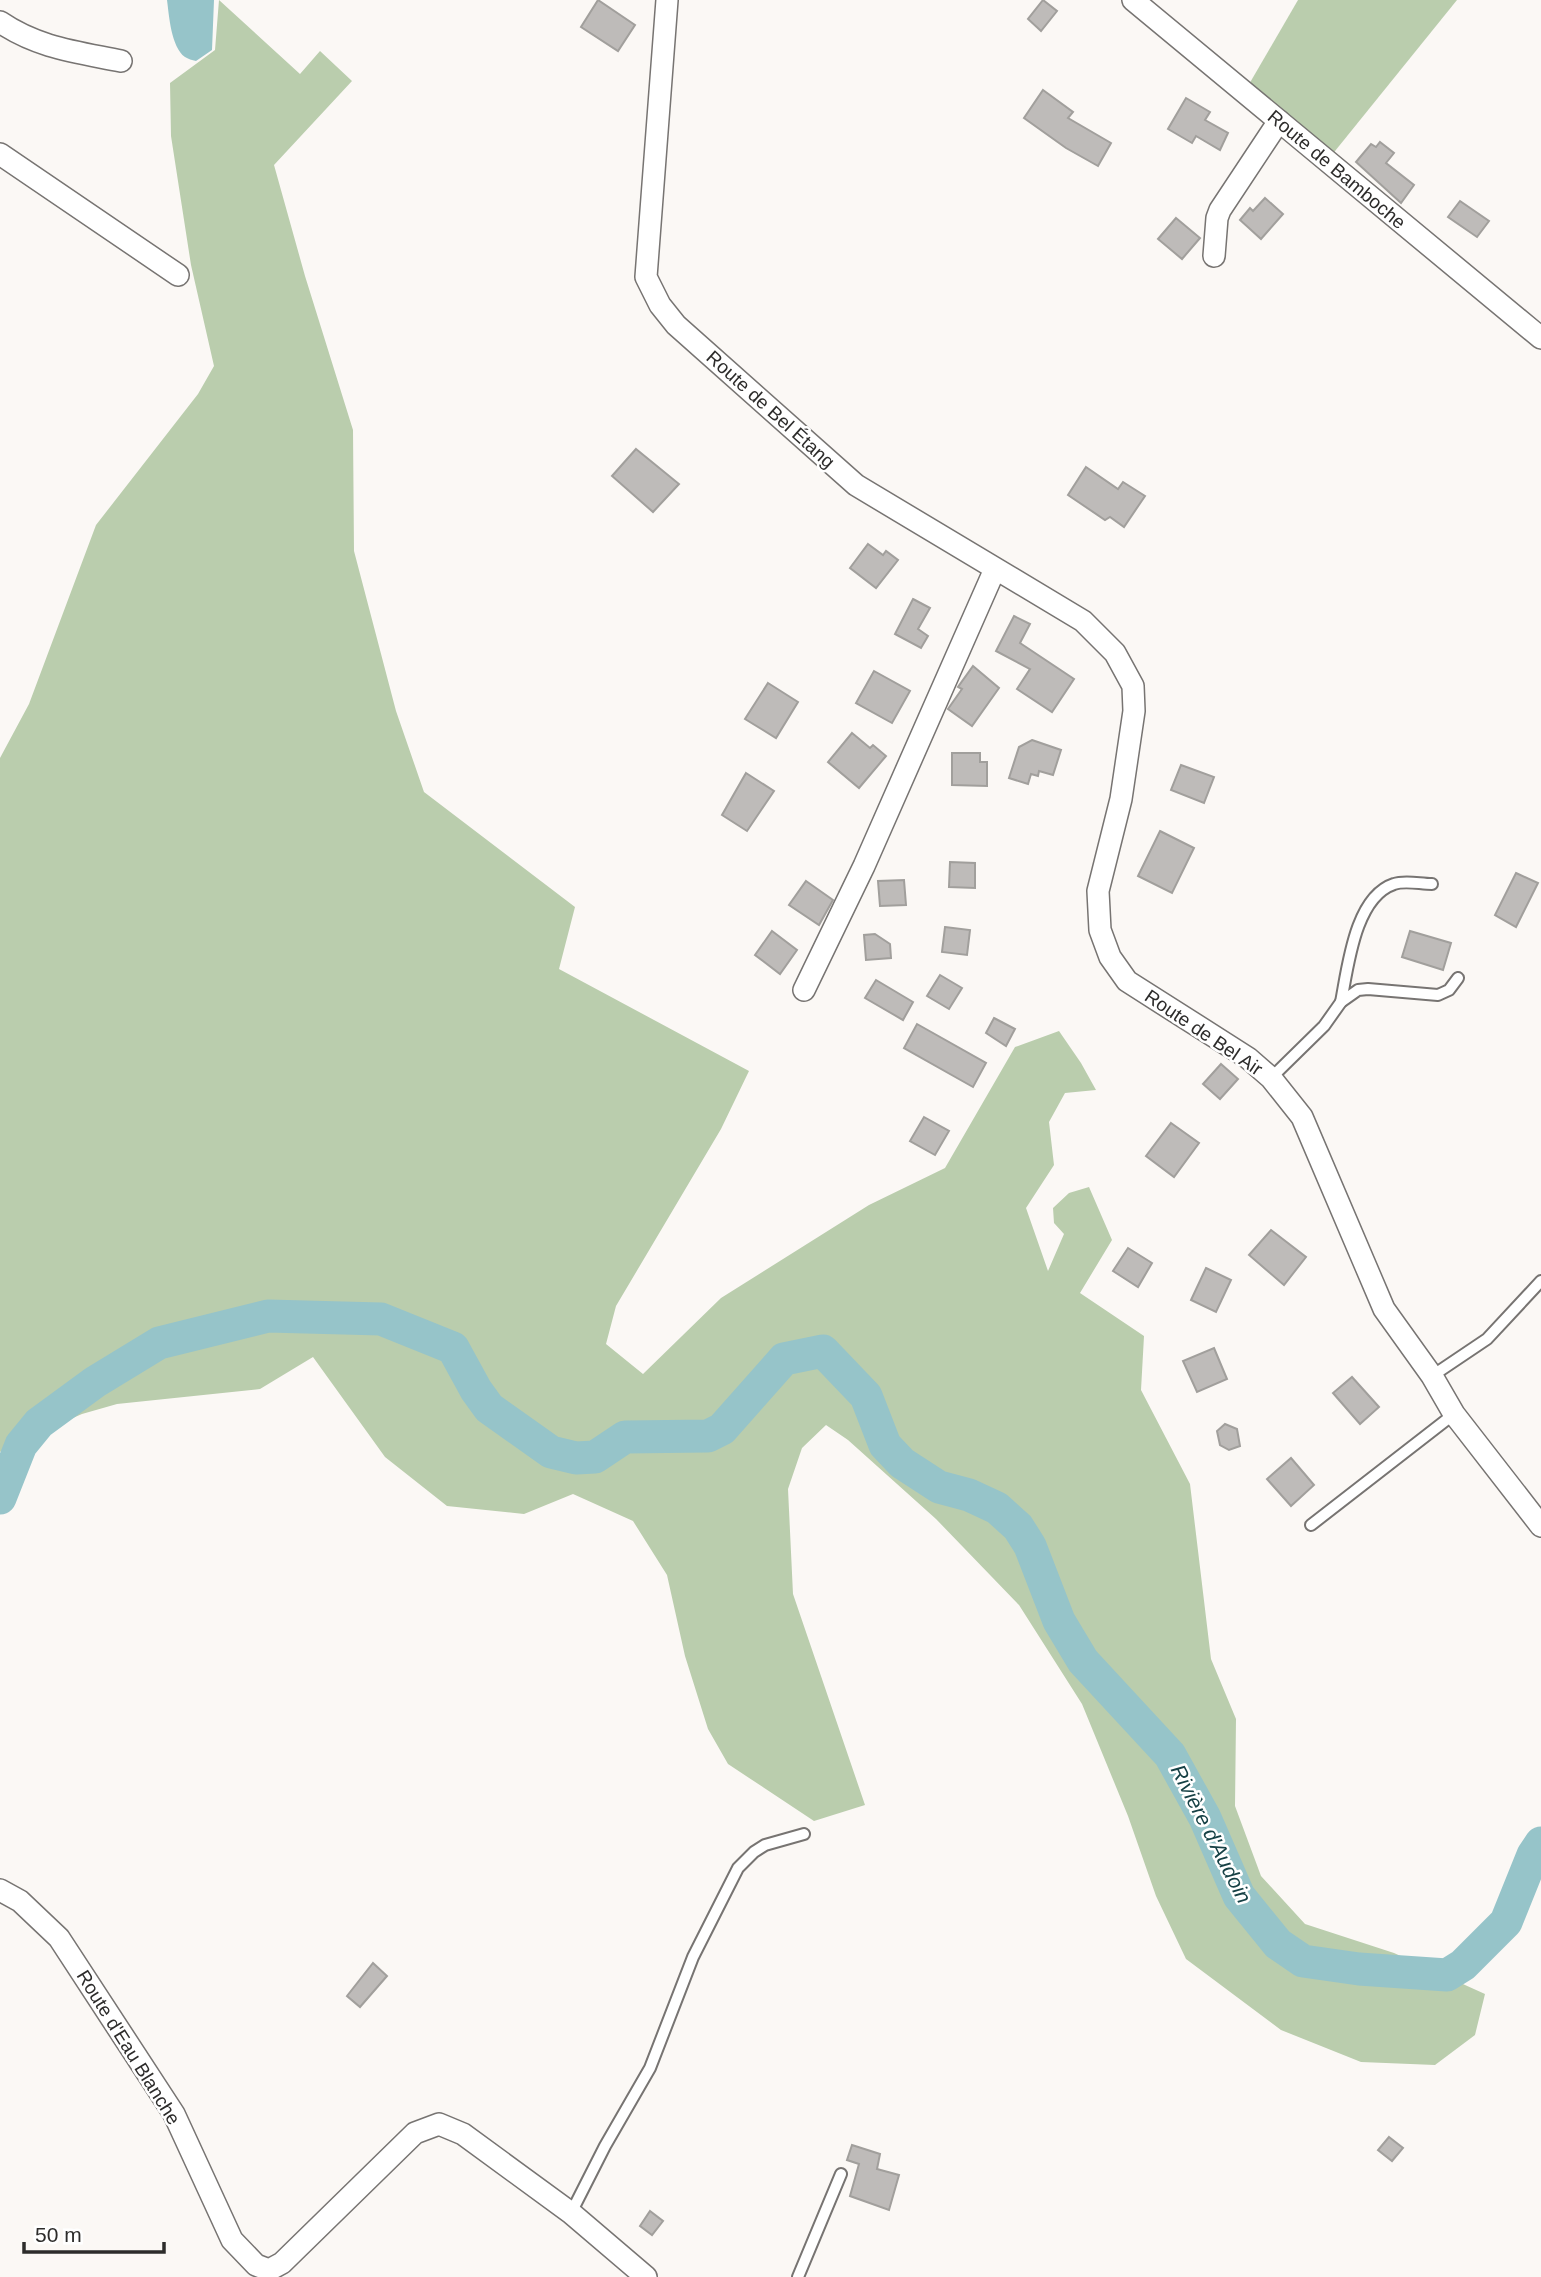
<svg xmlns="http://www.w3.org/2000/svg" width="1541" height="2277" viewBox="0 0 1541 2277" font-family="Arial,sans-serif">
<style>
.forest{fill:#bacdad}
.water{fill:#96c4c9}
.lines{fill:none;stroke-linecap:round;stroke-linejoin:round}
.stream{stroke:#96c4c9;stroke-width:5}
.river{stroke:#96c4c9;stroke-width:33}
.building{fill:#bebbb9;stroke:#a19f9c;stroke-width:2}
.lane-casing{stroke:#777472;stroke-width:14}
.street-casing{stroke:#777472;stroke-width:24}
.lane{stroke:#fff;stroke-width:10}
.street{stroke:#fff;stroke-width:21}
.labels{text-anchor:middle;stroke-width:5;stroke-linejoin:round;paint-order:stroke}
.street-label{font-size:19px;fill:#2d2c2b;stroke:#fff}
.water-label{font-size:21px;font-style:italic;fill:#164145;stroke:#fff}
</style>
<rect width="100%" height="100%" fill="#fbf8f5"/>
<g class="forest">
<polygon points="219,0 300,74 320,51 352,81 274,165 305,276 353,430 354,551 396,711 424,792 575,907 559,969 749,1071 721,1129 616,1306 606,1344 643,1374 721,1298 869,1205 945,1168 1015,1047 1059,1031 1081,1063 1096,1090 1065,1093 1049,1122 1054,1165 1026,1208 1048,1271 1064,1234 1054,1223 1053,1208 1069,1193 1089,1187 1112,1240 1080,1293 1144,1336 1141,1390 1190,1484 1211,1659 1236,1719 1235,1806 1261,1876 1305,1924 1394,1953 1485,1994 1475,2035 1435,2065 1361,2062 1281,2030 1186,1959 1156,1896 1128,1816 1082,1704 1019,1605 936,1519 848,1440 826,1425 802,1448 788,1489 793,1594 865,1805 814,1821 728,1764 708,1729 685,1656 667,1575 633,1521 573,1494 524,1514 447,1506 385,1457 313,1357 260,1389 117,1404 82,1414 6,1447 0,1452 0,758 29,704 96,525 198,394 214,366 191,265 171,136 170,83 215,50"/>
<polygon points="1298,0 1457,0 1331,156 1248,86"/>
</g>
<path class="water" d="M167,0H214L212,50L196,61C192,60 188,59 185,57C171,47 169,15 167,0Z"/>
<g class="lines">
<polyline class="stream" points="1533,1855 1541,1856"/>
<polyline class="river" points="0,1498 21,1445 39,1423 95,1382 159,1343 268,1316 381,1319 453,1348 476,1390 489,1408 551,1452 576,1458 595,1457 625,1437 708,1436 722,1429 784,1359 823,1351 866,1396 885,1445 902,1463 939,1487 969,1495 997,1508 1018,1527 1030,1546 1059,1621 1083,1661 1170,1755 1205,1818 1239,1896 1278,1944 1303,1961 1359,1969 1447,1975 1463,1965 1506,1922 1533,1855 1541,1843"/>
</g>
<g class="building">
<polygon points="598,0 635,25 618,51 581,27"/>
<polygon points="1043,0 1057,11 1041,31 1028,19"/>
<polygon points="1043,90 1073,112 1068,118 1111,143 1098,166 1066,148 1024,118"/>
<polygon points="1186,98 1210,112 1205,120 1228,133 1220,150 1196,136 1192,143 1168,129"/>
<polygon points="1380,142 1394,153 1386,163 1414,185 1401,203 1356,162 1371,144 1376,147"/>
<polygon points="1265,198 1283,214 1261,239 1240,220 1250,208 1253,211"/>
<polygon points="1460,201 1489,221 1477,237 1448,217"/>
<polygon points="1176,218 1200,238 1182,259 1158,239"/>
<polygon points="636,449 679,484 653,512 612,476"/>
<polygon points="1086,467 1118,489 1123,482 1145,496 1124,527 1110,517 1105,520 1068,495"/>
<polygon points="868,544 883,555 886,551 898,560 876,588 850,568"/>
<polygon points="913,599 930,608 918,629 928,636 921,648 895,634"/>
<polygon points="1014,616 1030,624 1020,643 1074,679 1052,712 1017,689 1030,669 996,651"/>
<polygon points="973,666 999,688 972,726 948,709 962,689 958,687"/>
<polygon points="874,671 910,691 892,723 856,703"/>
<polygon points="768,683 798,702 776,738 745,719"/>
<polygon points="852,733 870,748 873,745 886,756 859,788 828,762"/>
<polygon points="1032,740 1061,750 1053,775 1039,771 1038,776 1031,774 1028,784 1009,778 1019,747"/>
<polygon points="952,753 980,753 980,762 987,762 987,786 952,785"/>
<polygon points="1181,765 1214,777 1204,803 1171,790"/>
<polygon points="746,773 774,791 747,831 722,815"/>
<polygon points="1160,831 1194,848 1172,893 1138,876"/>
<polygon points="950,862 975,863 975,888 949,887"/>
<polygon points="1516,873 1538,883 1516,927 1495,915"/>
<polygon points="904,880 906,905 880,906 878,881"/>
<polygon points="806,881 833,900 819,925 789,905"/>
<polygon points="945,927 970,930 967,955 942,952"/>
<polygon points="772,931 797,950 780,974 755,955"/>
<polygon points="1410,931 1451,943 1443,970 1402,957"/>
<polygon points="875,934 890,944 891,958 866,960 864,935"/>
<polygon points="940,975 962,988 949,1009 927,996"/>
<polygon points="876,980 913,1002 903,1020 865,998"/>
<polygon points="994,1018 1015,1029 1006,1046 986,1033"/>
<polygon points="917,1024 986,1063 973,1087 904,1048"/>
<polygon points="1221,1064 1238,1079 1220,1099 1203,1084"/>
<polygon points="924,1117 949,1131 935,1155 910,1141"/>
<polygon points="1171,1123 1199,1143 1174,1177 1146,1156"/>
<polygon points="1271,1230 1306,1257 1284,1285 1249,1255"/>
<polygon points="1128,1248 1152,1263 1138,1287 1113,1271"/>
<polygon points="1206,1268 1231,1280 1216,1312 1191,1300"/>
<polygon points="1214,1348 1227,1379 1197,1392 1183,1361"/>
<polygon points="1352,1377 1379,1407 1360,1424 1333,1393"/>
<polygon points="1225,1424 1237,1429 1240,1446 1229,1450 1220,1445 1217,1431"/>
<polygon points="1291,1458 1314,1485 1291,1506 1267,1479"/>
<polygon points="373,1963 387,1976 360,2007 347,1996"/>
<polygon points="1389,2137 1403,2148 1392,2161 1378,2150"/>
<polygon points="852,2145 880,2154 877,2169 899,2175 889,2210 850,2196 859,2164 847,2160"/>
<polygon points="650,2211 663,2221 652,2235 640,2226"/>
</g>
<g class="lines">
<defs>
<g id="lane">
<path d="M1341,1002C1348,966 1355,897 1394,884C1405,880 1420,884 1432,884"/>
<polyline points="1271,1078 1324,1026 1341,1002 1358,990 1368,989 1438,995 1449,990 1458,978"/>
<polyline points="1432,1376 1487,1339 1541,1281"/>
<polyline points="1311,1525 1454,1414"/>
<polyline points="571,2213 605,2146 650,2068 693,1957 738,1868 754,1852 765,1845 804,1834"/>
<polyline points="798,2277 841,2174"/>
</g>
<g id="street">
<polyline points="667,0 646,277 660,305 676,325 856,485 1083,621 1115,653 1133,686 1134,711 1121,799 1098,891 1100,930 1110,957 1127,981 1248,1058 1271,1078 1302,1117 1384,1309 1432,1376 1454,1414 1541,1526"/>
<polyline points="1133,0 1541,338"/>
<path d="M0,22C38,48 77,52 121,61"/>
<polyline points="0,154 178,275"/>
<polyline points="1214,256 1217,218 1220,210 1279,121"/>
<polyline points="804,990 864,866 995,569"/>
<polyline points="0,1890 20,1901 59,1938 174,2114 232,2240 256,2265 269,2270 282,2263 415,2133 439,2124 463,2134 571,2213 646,2277"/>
</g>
</defs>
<use href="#lane" class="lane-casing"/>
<use href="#street" class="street-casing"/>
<use href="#lane" class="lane"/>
<use href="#street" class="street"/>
</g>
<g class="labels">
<g class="street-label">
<text transform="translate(1337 169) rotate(40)" y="7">Route de Bamboche</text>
<text transform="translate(771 409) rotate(42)" y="7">Route de Bel Étang</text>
<text transform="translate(1204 1032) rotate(34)" y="7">Route de Bel Air</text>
<text transform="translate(129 2047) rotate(58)" y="7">Route d'Eau Blanche</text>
</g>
<g class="water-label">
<text transform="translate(1211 1834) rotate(63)" y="7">Rivière d'Audoin</text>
</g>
</g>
<path d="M24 2242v10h140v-10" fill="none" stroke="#2d2c2b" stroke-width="3.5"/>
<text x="35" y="2242" font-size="21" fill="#2d2c2b" stroke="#ffffff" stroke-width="5" paint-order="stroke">50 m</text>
</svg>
